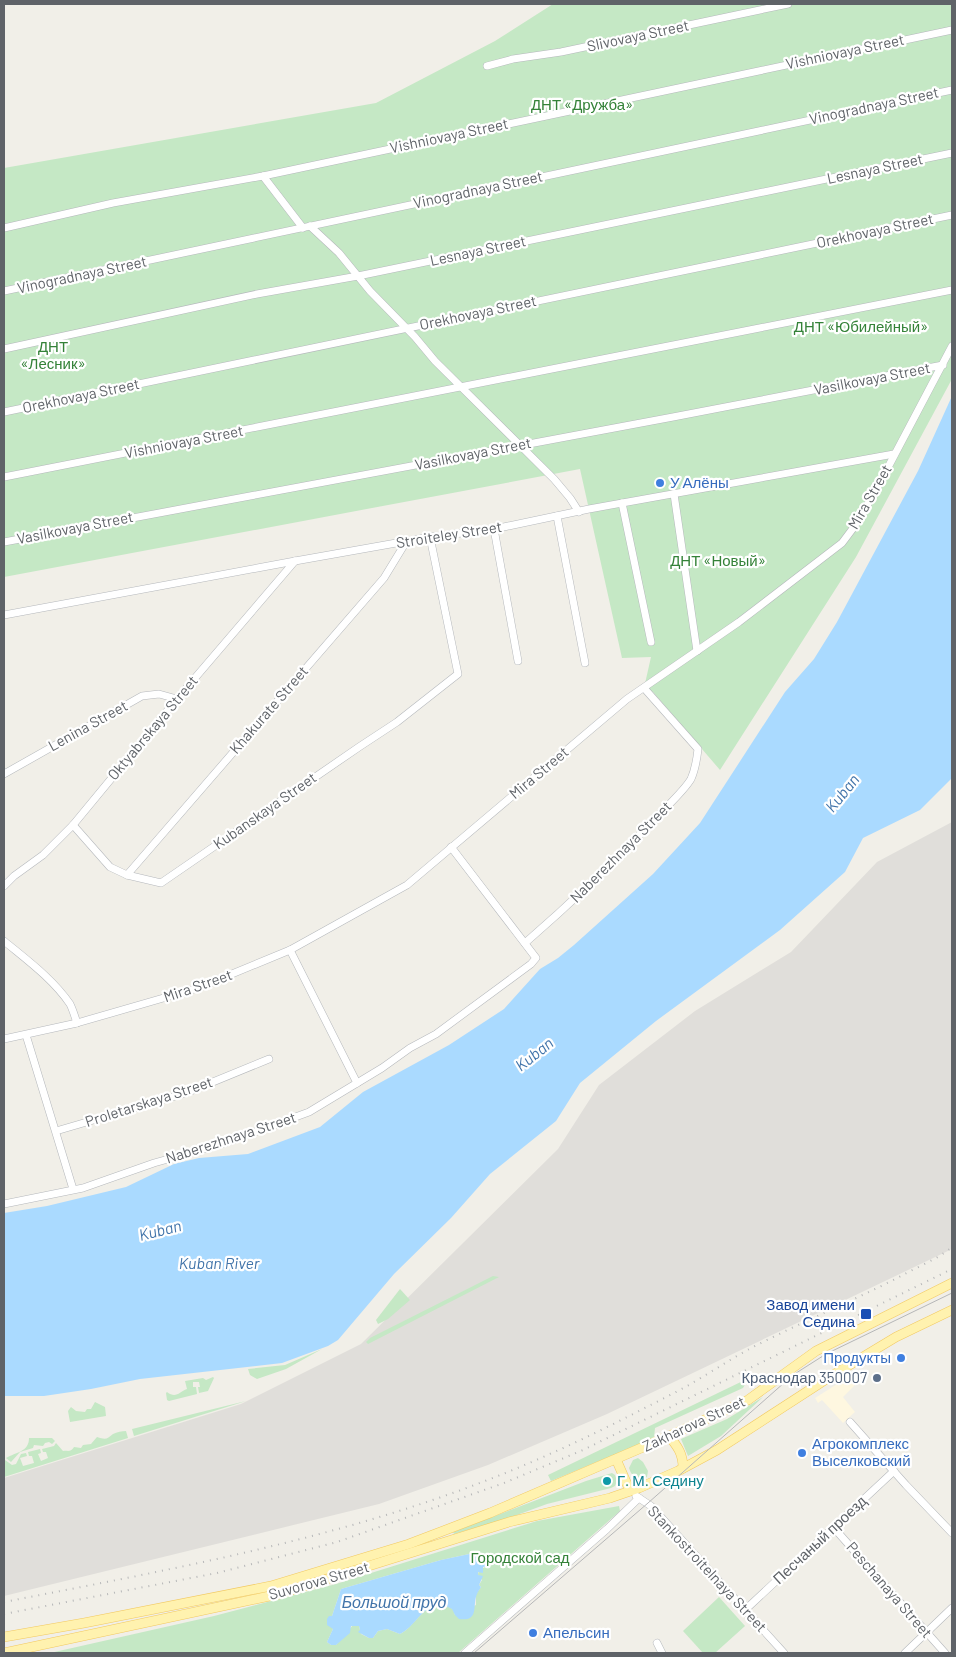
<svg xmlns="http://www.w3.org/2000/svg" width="956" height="1657" viewBox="0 0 956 1657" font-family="Barlow,sans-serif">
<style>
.commercial{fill:#fef7e0}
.industrial{fill:#e0deda}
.green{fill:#c5e8c5;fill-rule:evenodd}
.water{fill:#aadaff}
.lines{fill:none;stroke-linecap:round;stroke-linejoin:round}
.minor-casing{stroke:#b5b8bc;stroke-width:8}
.major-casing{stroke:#f2c960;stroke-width:10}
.minor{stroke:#fff;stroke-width:7}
.major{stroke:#fff2af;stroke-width:9}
.tram{stroke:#b6b7b8;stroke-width:1}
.rail{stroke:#b6b7b8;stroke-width:2;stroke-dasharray:1 6;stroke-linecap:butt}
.shop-dot{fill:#3f7fe0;stroke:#fff;stroke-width:2}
.transit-dot{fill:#1a4fb4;stroke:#fff;stroke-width:2}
.service-dot{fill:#5c6f8a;stroke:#fff;stroke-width:2}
.culture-dot{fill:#0f9aa8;stroke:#fff;stroke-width:2}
.labels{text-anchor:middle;stroke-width:4.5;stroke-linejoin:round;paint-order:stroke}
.street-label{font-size:15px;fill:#5f6368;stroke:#fff}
.park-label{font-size:15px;fill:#348238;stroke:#fff}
.shop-label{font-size:15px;fill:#366cbe;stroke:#fff;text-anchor:start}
.transit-label{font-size:15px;fill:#164399;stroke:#fff;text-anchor:end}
.service-label{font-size:15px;fill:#4e5e75;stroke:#fff;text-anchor:end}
.culture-label{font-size:15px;fill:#0d838f;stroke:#fff;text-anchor:start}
.water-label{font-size:16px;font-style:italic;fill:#4174aa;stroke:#fff}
</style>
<rect width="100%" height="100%" fill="#f1efe8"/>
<polygon class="commercial" points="853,1374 858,1382 843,1397 855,1412 843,1423 822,1400 818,1403 815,1398"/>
<polygon class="industrial" points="952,822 952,1249 607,1414 488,1465 379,1504 4,1596 4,1478 241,1404 361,1344 558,1149 599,1085 695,1011 791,952 877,862"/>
<g class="green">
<polygon points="553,4 952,4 952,379 856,557 720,770 653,692 644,688 651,657 622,658 580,469 4,577 4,168 376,103 495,41"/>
<polygon points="493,1276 499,1277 368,1344 366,1342 370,1338"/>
<polygon points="400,1289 410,1300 388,1319 378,1324 376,1320"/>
<polygon points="322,1349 286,1369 257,1379 250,1375 248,1369 285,1365"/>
<path d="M213,1377L214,1378L208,1391L199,1393L198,1387H200L199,1382H193V1387H196L197,1394L169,1401L167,1400L166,1393L167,1392C176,1399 179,1392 187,1389L185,1381L203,1378L206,1380Z"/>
<polygon points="749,1378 743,1388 655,1428 654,1438 551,1481 548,1475"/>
<polygon points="763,1397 721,1436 688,1456 681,1439 727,1419"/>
<polygon points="246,1401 134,1436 132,1429"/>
<polygon points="95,1402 105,1407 106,1416 70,1422 68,1411 71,1407 76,1411 85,1412 87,1409 91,1409"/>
<path d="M126,1431L128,1438L4,1477V1461L5,1460L12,1465L16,1464L21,1454L26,1453L27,1456L20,1458L23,1466L34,1463L32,1456H29L28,1452L40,1449L41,1453L38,1454L41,1461L48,1458L46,1452H43L42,1449L54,1446L56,1443L63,1451C68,1450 70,1453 74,1447L81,1448L83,1445L91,1444L97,1437C106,1440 107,1439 113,1434C117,1432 122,1431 126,1431Z"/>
<path d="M29,1438H52L55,1441L52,1444L49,1442L45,1443L43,1446L34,1445L33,1448L20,1452L11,1462L6,1458C16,1452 29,1452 29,1438Z"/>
<path d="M638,1458L643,1462L648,1471L647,1477C637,1481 632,1477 629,1468L633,1460Z"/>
<polygon points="612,1473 615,1475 617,1481 615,1486 611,1488 547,1504 503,1520 454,1534 453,1532 586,1481"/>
<path d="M619,1506L620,1511L458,1653H50L214,1616L336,1584L537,1521ZM474,1553L490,1566C484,1567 478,1569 478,1575L482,1580L479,1585L481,1587L476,1594V1605L455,1615L453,1609C426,1594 418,1625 400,1634L387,1629L378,1631L373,1638H369L361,1634L359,1626L353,1625L336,1645H331L327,1642L333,1629L329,1616H332L341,1589L441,1560Z"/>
<polygon points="719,1597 745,1626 715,1653 703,1653 683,1631"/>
</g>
<g class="water">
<polygon points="952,396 952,778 920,810 863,838 845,872 780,930 656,1021 580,1083 556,1121 490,1174 451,1218 394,1274 338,1340 328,1346 282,1363 140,1379 91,1389 44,1396 4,1396 4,1213 47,1206 126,1187 174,1164 199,1158 248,1154 320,1127 363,1092 449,1045 504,1009 540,969 558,958 574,945 653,874 700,823 785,692 814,659 837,622 918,471"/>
<path d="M474,1553L491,1565L483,1567V1573L478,1572V1575L483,1576L479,1585L481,1587C480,1589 478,1591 477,1594C472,1605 480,1622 459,1619L455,1615L452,1609C426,1594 418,1626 400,1634L387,1629L378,1631L373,1638H369L358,1632L360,1630L359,1626H351L350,1633L336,1645H331L327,1642L333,1629L327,1625V1619L329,1616H332L341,1589L441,1560Z"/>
</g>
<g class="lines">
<defs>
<g id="minor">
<polyline points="487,66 513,59 561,52 788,4"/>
<polyline points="263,176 303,228"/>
<polyline points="310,226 339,253 370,291 415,337 435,361 554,479 570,498 579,512"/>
<polyline points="4,228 113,203 263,176 952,30"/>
<polyline points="4,291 952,90"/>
<polyline points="4,349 257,294 358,276 952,153"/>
<polyline points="4,412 952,215"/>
<polyline points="4,477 952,290"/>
<polyline points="674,494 697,651"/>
<polyline points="622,503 651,642"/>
<polyline points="557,516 585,663"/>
<polyline points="494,529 518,661"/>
<polyline points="4,542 673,417 943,365"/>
<polyline points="4,615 295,561 430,537 494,529 589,509 894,454"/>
<polyline points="4,774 142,696 159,694 177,699"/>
<polyline points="73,825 110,867 127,875 161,883 359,747 397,722 458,674 430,537"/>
<polyline points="127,875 384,578 406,542"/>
<polyline points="4,886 14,876 43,855 73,825 177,699 295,561"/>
<path d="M4,941C27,960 53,979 70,1004C73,1010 75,1017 77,1023"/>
<path d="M525,943C570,904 614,862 655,819C665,808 684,791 691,779C695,770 697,758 698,749L644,688"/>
<polyline points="290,950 357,1083"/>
<polyline points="26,1035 73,1189"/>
<polyline points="4,1039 77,1023 198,988 290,950 407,885 627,699 739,622 842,543 854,527 875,492 952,346"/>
<polyline points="56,1131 186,1093 269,1059"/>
<polyline points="4,1204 83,1188 154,1163 225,1143 309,1112 382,1068 410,1048 436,1034 531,964 536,958 451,847"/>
<polyline points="850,1422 906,1485 952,1533"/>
<polyline points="636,1496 651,1506 784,1653"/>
<polyline points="834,1528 945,1653"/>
<polyline points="745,1610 894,1471"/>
<polyline points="657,1643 662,1653"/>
<polyline points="465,1653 607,1529 639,1498"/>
<polyline points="905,1653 952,1608"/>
</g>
<g id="major">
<path d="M669,1436C678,1447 683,1454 683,1468"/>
<polyline points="616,1459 630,1491"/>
<polyline points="4,1637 84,1623 271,1586 409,1544 490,1513 669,1436 748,1400 816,1351 952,1283"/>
<polyline points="4,1653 279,1594 509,1522 610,1498 639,1488 678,1471 717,1450 828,1378 896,1337 952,1310"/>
</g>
</defs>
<use href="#minor" class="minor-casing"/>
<use href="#major" class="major-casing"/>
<use href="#minor" class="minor"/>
<use href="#major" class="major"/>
<polyline class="tram" points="474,1653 648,1503 793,1375 826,1354 952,1293"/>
<g class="rail">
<path d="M4,1602C189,1566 378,1532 552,1453C593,1435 635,1413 676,1392C703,1378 728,1360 755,1346C804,1321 855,1300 903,1275C919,1266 938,1259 952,1247"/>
<polyline points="4,1614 217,1573 337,1542 504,1483 583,1450 952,1269"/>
</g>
</g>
<g class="shop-dot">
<circle cx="660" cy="483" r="5"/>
<circle cx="901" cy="1358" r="5"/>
<circle cx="802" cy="1453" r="5"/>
<circle cx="533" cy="1633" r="5"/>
</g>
<rect class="transit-dot" x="860" y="1308" width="12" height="12" rx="2.5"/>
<circle class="service-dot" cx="877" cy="1378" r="5"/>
<circle class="culture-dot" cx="607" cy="1481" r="5"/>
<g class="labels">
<g class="street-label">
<text transform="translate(638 36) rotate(-12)" y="5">Slivovaya Street</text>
<text transform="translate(845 52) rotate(-12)" y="5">Vishniovaya Street</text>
<text transform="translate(874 106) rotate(-12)" y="5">Vinogradnaya Street</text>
<text transform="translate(449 136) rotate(-12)" y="5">Vishniovaya Street</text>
<text transform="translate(875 169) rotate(-12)" y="5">Lesnaya Street</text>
<text transform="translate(478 190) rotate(-12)" y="5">Vinogradnaya Street</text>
<text transform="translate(875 231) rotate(-12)" y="5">Orekhovaya Street</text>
<text transform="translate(478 251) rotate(-12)" y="5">Lesnaya Street</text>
<text transform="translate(82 275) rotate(-12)" y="5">Vinogradnaya Street</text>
<text transform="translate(478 313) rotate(-12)" y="5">Orekhovaya Street</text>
<text transform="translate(872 379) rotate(-11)" y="5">Vasilkovaya Street</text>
<text transform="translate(81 396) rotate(-12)" y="5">Orekhovaya Street</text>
<text transform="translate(184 442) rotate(-11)" y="5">Vishniovaya Street</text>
<text transform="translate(473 454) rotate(-11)" y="5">Vasilkovaya Street</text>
<text transform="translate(870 497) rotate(-60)" y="5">Mira Street</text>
<text transform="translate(75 528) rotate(-11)" y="5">Vasilkovaya Street</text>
<text transform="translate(449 535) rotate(-9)" y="5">Stroiteley Street</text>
<text transform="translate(269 710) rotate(-49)" y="5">Khakurate Street</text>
<text transform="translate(88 726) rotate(-29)" y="5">Lenina Street</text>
<text transform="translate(153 728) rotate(-50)" y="5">Oktyabrskaya Street</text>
<text transform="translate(539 773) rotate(-40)" y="5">Mira Street</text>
<text transform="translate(265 811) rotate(-35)" y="5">Kubanskaya Street</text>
<text transform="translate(621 852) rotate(-45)" y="5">Naberezhnaya Street</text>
<text transform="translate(198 986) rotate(-19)" y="5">Mira Street</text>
<text transform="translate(149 1102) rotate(-18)" y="5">Proletarskaya Street</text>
<text transform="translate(231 1138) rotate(-18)" y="5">Naberezhnaya Street</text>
<text transform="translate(694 1424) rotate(-25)" y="5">Zakharova Street</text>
<text transform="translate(820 1540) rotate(-43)" y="5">Песчаный проезд</text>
<text transform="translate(707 1569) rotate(47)" y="5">Stankostroitelnaya Street</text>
<text transform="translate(319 1581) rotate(-16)" y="5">Suvorova Street</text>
<text transform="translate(889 1590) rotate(49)" y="5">Peschanaya Street</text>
</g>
<g class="park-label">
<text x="582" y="110">ДНТ «Дружба»</text>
<text x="861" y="332">ДНТ «Юбилейный»</text>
<text x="53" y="352">ДНТ<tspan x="53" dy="17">«Лесник»</tspan></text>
<text x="718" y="566">ДНТ «Новый»</text>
<text x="520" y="1563">Городской сад</text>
</g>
<g class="shop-label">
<text x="670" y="488">У Алёны</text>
<text x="891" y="1363" text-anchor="end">Продукты</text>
<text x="812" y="1449">Агрокомплекс<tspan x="812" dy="17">Выселковский</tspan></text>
<text x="543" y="1638">Апельсин</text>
</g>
<g class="transit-label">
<text x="855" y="1310">Завод имени<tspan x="855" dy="17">Седина</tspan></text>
</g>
<g class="service-label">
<text x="867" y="1383">Краснодар 350007</text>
</g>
<g class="culture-label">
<text x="617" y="1486">Г. М. Седину</text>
</g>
<g class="water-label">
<text transform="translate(842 793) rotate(-51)" y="6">Kuban</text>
<text transform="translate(534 1054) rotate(-38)" y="6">Kuban</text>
<text transform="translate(160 1230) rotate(-14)" y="6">Kuban</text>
<text x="219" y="1269">Kuban River</text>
<text x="394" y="1608">Большой пруд</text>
</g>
</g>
<rect width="956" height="1657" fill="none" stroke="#5f6368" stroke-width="10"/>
</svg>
